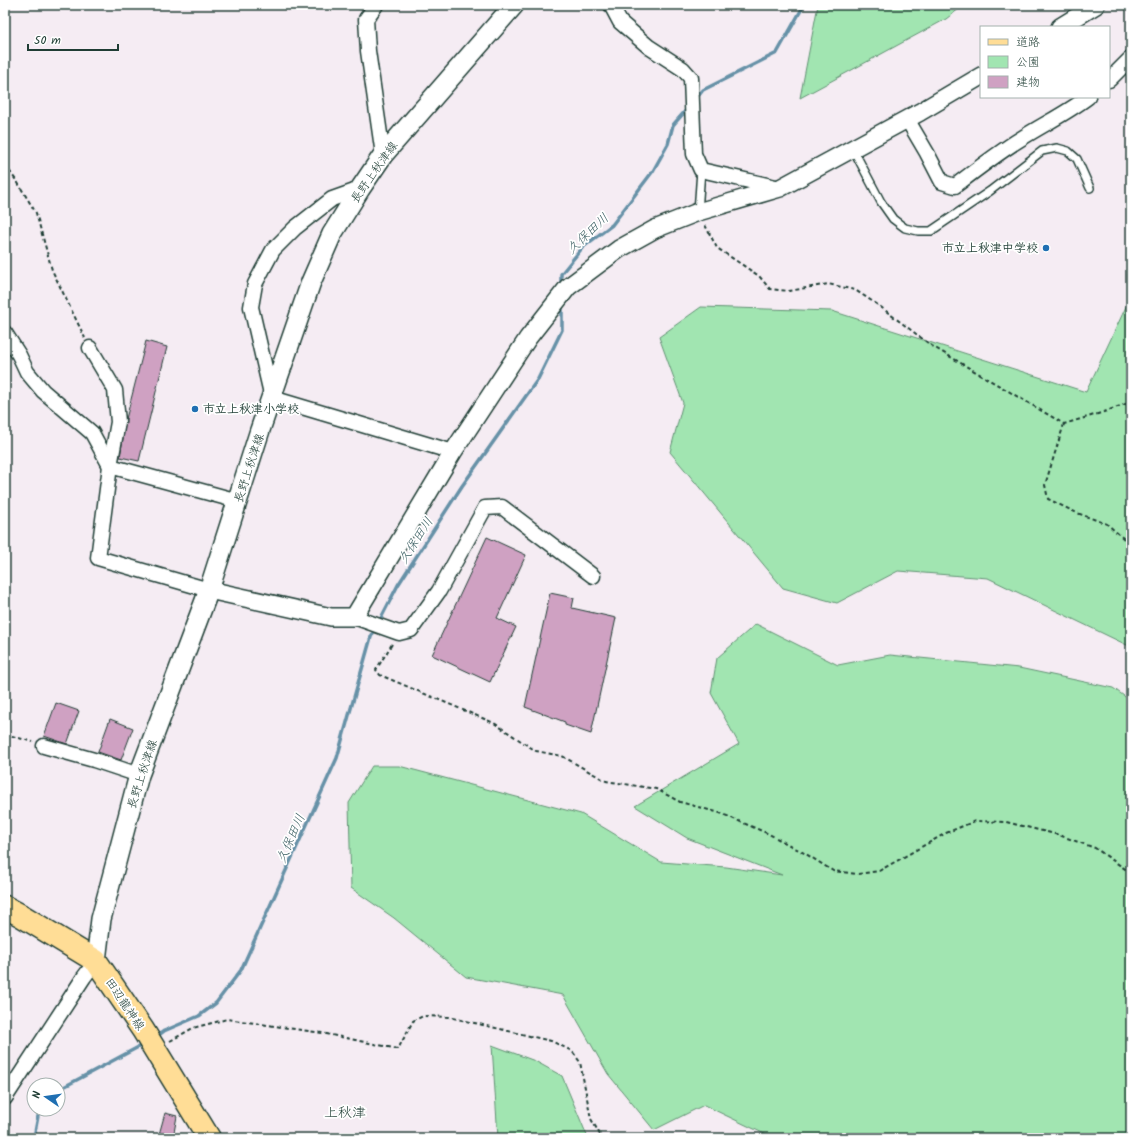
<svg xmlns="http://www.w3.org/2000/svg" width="1136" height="1143" viewBox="0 0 1136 1143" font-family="Kalam,'Klee One',sans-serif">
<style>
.green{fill:#a1e5b1;stroke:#609172}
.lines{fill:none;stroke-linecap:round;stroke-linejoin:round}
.stream{stroke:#6691a7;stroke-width:3.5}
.building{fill:#cfa1c2;stroke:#1f3d34}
.service-casing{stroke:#1f3d34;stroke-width:10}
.minor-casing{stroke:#1f3d34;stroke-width:17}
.tertiary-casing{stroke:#1f3d34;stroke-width:20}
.secondary-casing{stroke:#1f3d34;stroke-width:22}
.primary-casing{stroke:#1f3d34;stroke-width:25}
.path{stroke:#1f3d34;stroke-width:2;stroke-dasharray:4 3;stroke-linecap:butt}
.service{stroke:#fff;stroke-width:7}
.minor{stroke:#fff;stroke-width:14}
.tertiary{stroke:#fff;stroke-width:17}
.secondary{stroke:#fff;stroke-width:19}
.primary{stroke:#ffdd96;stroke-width:22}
.poi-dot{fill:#1f6fb2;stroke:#fff;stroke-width:1.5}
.labels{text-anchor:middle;stroke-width:3.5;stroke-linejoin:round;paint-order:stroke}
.street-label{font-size:12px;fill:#1f3d34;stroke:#fff}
.poi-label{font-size:12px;font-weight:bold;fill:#1f3d34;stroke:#fff;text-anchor:end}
.water-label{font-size:13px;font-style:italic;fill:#3d6064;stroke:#fff}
.quarter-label{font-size:14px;fill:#1f3d34;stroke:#fff}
</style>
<rect width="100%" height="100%" fill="#f5ecf3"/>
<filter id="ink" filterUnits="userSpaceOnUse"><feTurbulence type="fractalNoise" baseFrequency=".025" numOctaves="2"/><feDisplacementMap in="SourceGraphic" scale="8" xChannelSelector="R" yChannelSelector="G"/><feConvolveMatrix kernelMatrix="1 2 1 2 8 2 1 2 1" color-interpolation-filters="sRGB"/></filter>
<g filter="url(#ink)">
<g class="green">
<polygon points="818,5 964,5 946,19 800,98"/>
<polygon points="1131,296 1131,647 988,578 898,571 837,603 783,588 670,452 683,403 659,337 701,307 832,311 1086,392"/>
<polygon points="756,624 838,665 890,655 1019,668 1113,688 1131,701 1131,1138 773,1138 704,1105 654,1130 608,1074 563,995 466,977 394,918 351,888 349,803 372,766 399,766 581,814 661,862 726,867 782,875 687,838 635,806 739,744 711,693 717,658"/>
<polygon points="492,1045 535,1061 562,1076 588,1138 498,1138"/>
</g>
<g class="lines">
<g class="stream">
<polyline points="696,99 703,90 777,53 804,5"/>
<polyline points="561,287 561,274 583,247 612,225 653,171 668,144 673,125 688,108"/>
<polyline points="379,622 398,585 462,486 538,379 562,330 562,305"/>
<polyline points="156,1037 164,1031 199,1016 216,1003 241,970 337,758 371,637 375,629"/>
<polyline points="58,1090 144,1044"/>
<polyline points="36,1138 35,1132 39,1111 41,1109"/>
</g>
</g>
<g class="building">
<polygon points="146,341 167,347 139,461 120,457 126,419"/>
<polygon points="487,537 526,555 497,618 516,627 490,682 432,655"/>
<polygon points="550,593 574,598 572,608 616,618 591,734 565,725 565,722 525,707"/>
<polygon points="56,703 79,711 67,744 44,736"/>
<polygon points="110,719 133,728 121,760 98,752"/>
<polygon points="165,1113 177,1116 173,1138 158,1138"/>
</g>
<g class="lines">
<defs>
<g id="service">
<polyline points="853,149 881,202 893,219 905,228 918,231 931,231 990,191 1042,151 1057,148 1068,151 1077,159 1090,188"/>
<polyline points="698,212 701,170"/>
</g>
<g id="minor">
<polyline points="376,5 366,19 368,51 383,155"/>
<polyline points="611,5 620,22 649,47 683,69 691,78 694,154 701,170 780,188"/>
<polyline points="1109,80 1131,58"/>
<path d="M907,119L927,153L942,182L955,186C977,169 999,152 1022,138C1044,124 1067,113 1088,97"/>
<polyline points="360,189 332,199 295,228 273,250 255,284 251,307 272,398 453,452"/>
<polyline points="5,333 19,355 27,372 43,391 92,433 110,466 238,501"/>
<polyline points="90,348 115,390 118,422 110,466 98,558 209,590"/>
<polyline points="354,617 399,633 411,630 439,591 485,508 502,507 593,576"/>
<polyline points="44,746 94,760 139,775"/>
<polyline points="5,1098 84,977 96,961"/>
</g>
<g id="tertiary">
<polyline points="1060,27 1096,5"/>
<polyline points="209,590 331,617 354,617 453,452 528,338 568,287 619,249 655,229 698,212 780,188 920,112 981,76"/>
</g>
<polyline id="secondary" points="96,961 101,919 139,775 209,590 260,430 311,282 332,234 360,189 383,155 514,5"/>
<polyline id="primary" points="5,907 22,916 96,961 143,1030 209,1138"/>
</defs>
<use href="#service" class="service-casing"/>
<use href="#minor" class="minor-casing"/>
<use href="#tertiary" class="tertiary-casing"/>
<use href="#secondary" class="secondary-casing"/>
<use href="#primary" class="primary-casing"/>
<g class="path">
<polyline points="5,165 18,183 36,213 52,270 85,338"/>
<polyline points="705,225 717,248 759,276 770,289 789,291 828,284 855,290 878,305 932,346 1064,424 1101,413 1131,402"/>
<polyline points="1064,424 1045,485 1048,499 1077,513 1107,524 1123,538 1131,549"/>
<polyline points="392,644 376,670 380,675 494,723 536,751 562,756 606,781 656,789 680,802 720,813 769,834 806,854 833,871 858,874 879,871 946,833 975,821 1006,822 1059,835 1095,848 1131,873"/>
<polyline points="5,734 33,742"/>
<polyline points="170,1041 193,1028 227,1019 322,1033 398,1049 413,1021 423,1016 449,1017 551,1041 572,1051 580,1062 591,1119 602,1138"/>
</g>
<use href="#service" class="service"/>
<use href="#minor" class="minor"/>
<use href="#tertiary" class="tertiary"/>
<use href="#secondary" class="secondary"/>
<use href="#primary" class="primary"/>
</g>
</g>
<g class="poi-dot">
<circle cx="1046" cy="248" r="4"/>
<circle cx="195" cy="409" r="4"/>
</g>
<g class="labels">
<g class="street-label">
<text transform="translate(374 172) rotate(-55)" y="4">長野上秋津線</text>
<text transform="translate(249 468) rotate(-72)" y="4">長野上秋津線</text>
<text transform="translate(142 774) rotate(-72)" y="4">長野上秋津線</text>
<text transform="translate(125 1004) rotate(56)" y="4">田辺龍神線</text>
</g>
<g class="poi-label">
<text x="1038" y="252">市立上秋津中学校</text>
<text x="203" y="413" text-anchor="start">市立上秋津小学校</text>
</g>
<g class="water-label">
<text transform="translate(587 233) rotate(-43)" y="5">久保田川</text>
<text transform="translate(415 540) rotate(-57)" y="5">久保田川</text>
<text transform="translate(290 838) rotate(-66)" y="5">久保田川</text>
</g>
<g class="quarter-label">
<text x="345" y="1117">上秋津</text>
</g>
</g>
<rect width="1136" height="1143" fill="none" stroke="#fff" stroke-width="20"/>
<rect x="10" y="10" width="1116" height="1123" fill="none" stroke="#1f3d34" stroke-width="1.5" filter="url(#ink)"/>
<rect x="980" y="26" width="130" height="72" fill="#ffffff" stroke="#a5b1ae"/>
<rect x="988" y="39" width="20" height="6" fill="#ffdd96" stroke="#a5b1ae"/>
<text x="1016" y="46" font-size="12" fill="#1f3d34">道路</text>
<rect x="988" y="56" width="20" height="12" fill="#a1e5b1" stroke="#a5b1ae"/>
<text x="1016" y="66" font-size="12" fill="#1f3d34">公園</text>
<rect x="988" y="76" width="20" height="12" fill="#cfa1c2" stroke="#a5b1ae"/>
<text x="1016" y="86" font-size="12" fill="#1f3d34">建物</text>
<g transform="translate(46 1097) rotate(283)"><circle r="19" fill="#ffffff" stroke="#a5b1ae"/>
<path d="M0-3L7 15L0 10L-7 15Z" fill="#1f6fb2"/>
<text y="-6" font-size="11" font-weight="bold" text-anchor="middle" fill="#1f3d34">N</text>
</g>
<path d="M28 44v6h90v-6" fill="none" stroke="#1f3d34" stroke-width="2"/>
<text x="34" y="44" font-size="12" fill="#1f3d34" stroke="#ffffff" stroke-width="3" paint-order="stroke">50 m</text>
</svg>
